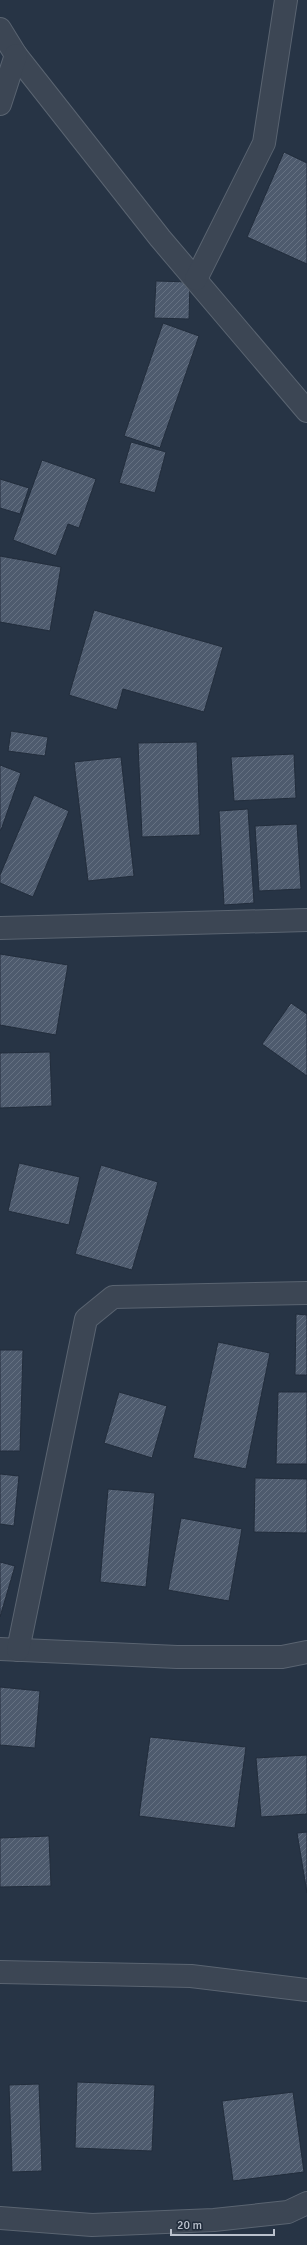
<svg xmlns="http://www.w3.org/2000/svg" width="307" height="2245" viewBox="0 0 307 2245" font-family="Signika,sans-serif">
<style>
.building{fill:url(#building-hatch);stroke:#222d3c}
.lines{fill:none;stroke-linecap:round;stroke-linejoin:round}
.street-casing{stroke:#5a6471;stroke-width:24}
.street{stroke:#3c4654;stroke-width:22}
</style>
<defs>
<pattern id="building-hatch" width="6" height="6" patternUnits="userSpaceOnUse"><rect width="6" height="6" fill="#4e5b6e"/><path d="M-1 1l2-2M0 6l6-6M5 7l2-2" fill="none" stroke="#657182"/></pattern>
</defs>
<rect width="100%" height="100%" fill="#273445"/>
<g class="building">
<polygon points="284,152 307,163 307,264 247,237"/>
<polygon points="156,281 190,282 189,319 154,318"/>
<polygon points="163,323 199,336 160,448 124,436"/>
<polygon points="131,442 166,452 155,493 119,483"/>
<polygon points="42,460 96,479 79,528 68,524 56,556 13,540"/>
<polygon points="0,479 29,488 20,514 0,508"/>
<polygon points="0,556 61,567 50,631 0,622"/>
<polygon points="94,610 223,647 204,712 123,689 117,710 69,695"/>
<polygon points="11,731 48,737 45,756 8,751"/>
<polygon points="197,742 200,835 142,837 138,743"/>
<polygon points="294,754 296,798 234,801 231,757"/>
<polygon points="121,757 134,876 88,881 74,762"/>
<polygon points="0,765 21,773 1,830 0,830"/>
<polygon points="34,795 69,811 33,897 0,883 0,875"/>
<polygon points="248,809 254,903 224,905 219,811"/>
<polygon points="297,824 301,889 259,891 255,826"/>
<polygon points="0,954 68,965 56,1035 0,1025"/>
<polygon points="291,1003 307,1014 307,1076 262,1044"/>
<polygon points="50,1052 52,1106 0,1108 0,1053"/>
<polygon points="19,1163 80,1177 69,1225 8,1211"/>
<polygon points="101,1165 158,1182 132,1270 75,1254"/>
<polygon points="296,1314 307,1315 307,1375 295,1375"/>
<polygon points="218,1342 270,1353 246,1469 193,1458"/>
<polygon points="0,1350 23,1350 20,1451 0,1451"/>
<polygon points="119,1392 167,1406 152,1458 104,1443"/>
<polygon points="278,1392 307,1392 307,1464 276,1464"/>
<polygon points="0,1474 19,1476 14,1526 0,1524"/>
<polygon points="255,1478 307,1479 307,1533 254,1532"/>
<polygon points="108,1489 155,1493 146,1587 100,1582"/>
<polygon points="181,1518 242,1529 229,1601 168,1590"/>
<polygon points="0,1562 15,1566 0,1617"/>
<polygon points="0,1687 40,1691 35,1748 0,1745"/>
<polygon points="150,1737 246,1747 235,1828 139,1816"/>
<polygon points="307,1755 307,1814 261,1817 256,1758"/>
<polygon points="307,1832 307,1893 297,1833"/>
<polygon points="49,1836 51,1886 0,1887 0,1838"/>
<polygon points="77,2082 155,2085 152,2151 75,2148"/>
<polygon points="39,2084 42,2171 12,2172 9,2085"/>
<polygon points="293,2092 304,2172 233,2181 222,2101"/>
</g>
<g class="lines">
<defs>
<g id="street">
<polyline points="0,29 16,55 160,238 307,411"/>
<polyline points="0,104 16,55"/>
<polyline points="196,279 264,143 286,0"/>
<polyline points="0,928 307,920"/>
<polyline points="0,1649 177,1657 282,1657 307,1652"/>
<polyline points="18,1650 86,1319 113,1297 307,1293"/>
<polyline points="0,1972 191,1976 307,1990"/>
<polyline points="0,2218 92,2225 214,2220 288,2212 307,2203"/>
</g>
</defs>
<use href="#street" class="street-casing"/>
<use href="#street" class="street"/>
</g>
<path d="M171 2229v6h103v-6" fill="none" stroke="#bac1cd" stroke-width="2"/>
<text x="177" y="2229" font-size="12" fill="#bac1cd" stroke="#202b3a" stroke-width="3" paint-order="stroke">20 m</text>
</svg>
